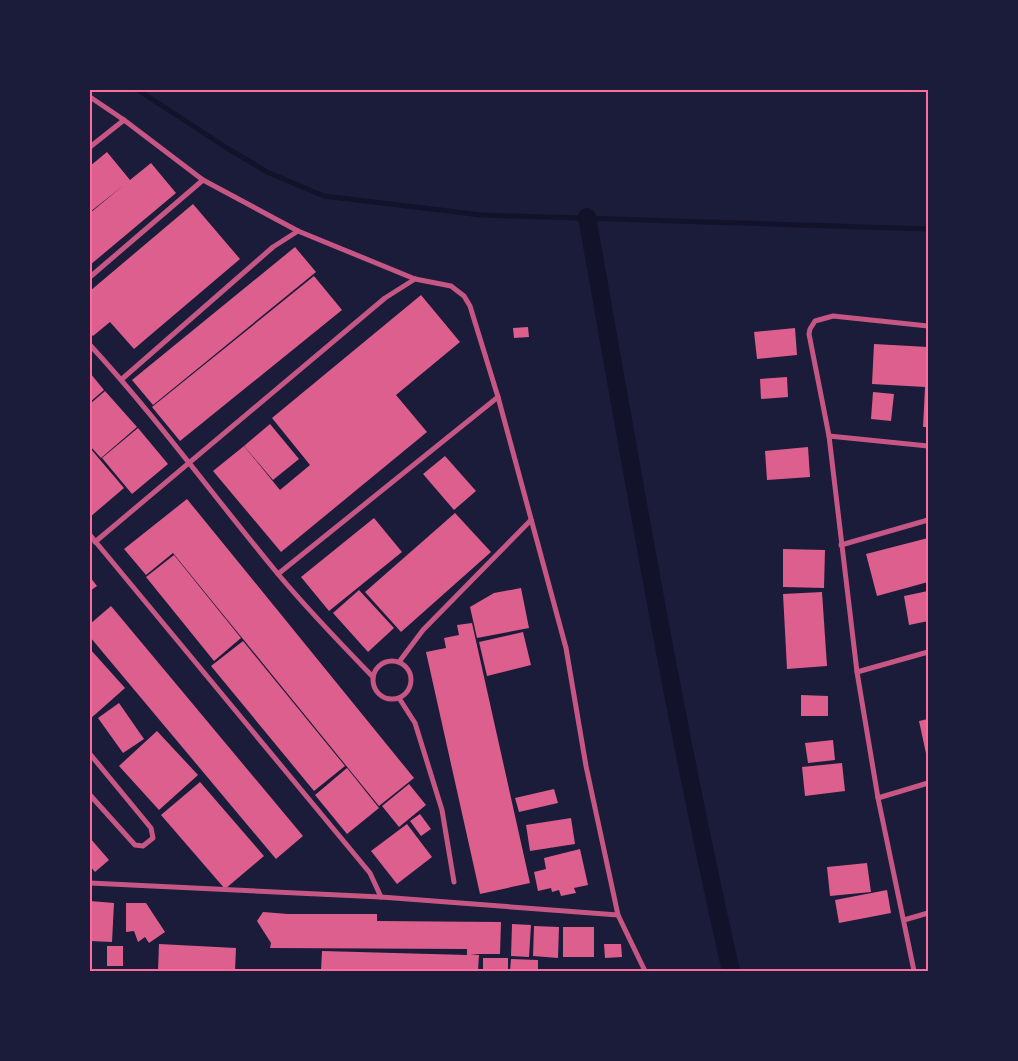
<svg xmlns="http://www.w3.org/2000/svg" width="1018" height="1061" viewBox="0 0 1018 1061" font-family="Helvetica,sans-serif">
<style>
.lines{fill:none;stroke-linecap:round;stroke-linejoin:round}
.stream{stroke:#12122b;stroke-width:5}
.canal{stroke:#12122b;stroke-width:18}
.building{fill:#dd5f8e}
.minor{stroke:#c65784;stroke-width:5}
.neatline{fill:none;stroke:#ff6b9d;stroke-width:2}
</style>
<rect width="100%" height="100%" fill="#1b1b3a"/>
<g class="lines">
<polyline class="stream" points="138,90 227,148 267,172 324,196 481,215 928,229"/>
<path class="canal" d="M587,217C632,469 674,722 731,971"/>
</g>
<g class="building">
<polygon points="107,152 130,180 151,163 176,193 90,265 90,213 124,185 90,212 90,166"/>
<polygon points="193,204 240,259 134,349 110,322 93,336 90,333 90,291"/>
<polygon points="295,247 316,272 153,405 132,380"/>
<polygon points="314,276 342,310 180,441 152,407"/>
<polygon points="421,295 460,342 396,395 427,432 281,552 213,471 244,446 280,490 310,465 272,418"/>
<polygon points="528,327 529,337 514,338 513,328"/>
<polygon points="795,328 797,355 757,359 754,332"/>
<polygon points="874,344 928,347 928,427 923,427 925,387 872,384"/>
<polygon points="90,373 104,390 90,402"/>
<polygon points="787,377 788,397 761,399 760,379"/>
<polygon points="105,391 137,427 101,458 90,446 90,404"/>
<polygon points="873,392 894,394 891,421 871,419"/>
<polygon points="270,424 299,459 273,480 244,446"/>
<polygon points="138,428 168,464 132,494 102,458"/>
<polygon points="808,447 810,477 767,480 765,451"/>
<polygon points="90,448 124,488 90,517"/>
<polygon points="445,456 476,491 454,510 423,474"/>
<polygon points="187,499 414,778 379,806 173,553 146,575 124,549"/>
<polygon points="455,513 491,552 401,632 365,592"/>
<polygon points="374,518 402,552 329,611 301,577"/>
<polygon points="928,538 928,582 877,596 866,554"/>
<polygon points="783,549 825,550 824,588 783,587"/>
<polygon points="174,555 241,638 214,661 146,577"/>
<polygon points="90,577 97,586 90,591"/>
<polygon points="521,588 529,628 477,638 470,607 494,593"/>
<polygon points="359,590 394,628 368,652 333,613"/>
<polygon points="928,591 928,621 909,625 904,596"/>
<polygon points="822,592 827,666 787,669 783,594"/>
<polygon points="111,606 303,836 276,859 90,637 90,624"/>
<polygon points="472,623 530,883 480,894 426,652 446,648 444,638 459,635 457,625"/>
<polygon points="523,632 531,665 487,676 479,642"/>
<polygon points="243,641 345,766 314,791 211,666"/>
<polygon points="90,649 125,688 90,719"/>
<polygon points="801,695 828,696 828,716 801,716"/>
<polygon points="119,703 144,739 123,753 98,718"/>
<polygon points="928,719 928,758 927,758 919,721"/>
<polygon points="157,731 198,775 159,810 119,766"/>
<polygon points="833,740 835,760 808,763 805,743"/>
<polygon points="842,763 845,791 805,796 802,767"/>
<polygon points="347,768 379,808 347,834 315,795"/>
<polygon points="200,782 264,856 225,889 161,815"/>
<polygon points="409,784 426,805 399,827 382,806"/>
<polygon points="554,789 558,803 519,812 515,798"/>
<polygon points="420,814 431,829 421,836 410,821"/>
<polygon points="571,818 575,844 530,851 526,825"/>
<polygon points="407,824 432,857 397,884 371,851"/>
<polygon points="90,838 109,860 95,872 90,866"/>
<polygon points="580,849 588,885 574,888 576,893 561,896 559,890 552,892 551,888 538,891 534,872 546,869 544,858"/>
<polygon points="867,863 871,892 830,896 827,867"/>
<polygon points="887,890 891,913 839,923 835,900"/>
<polygon points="90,901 114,903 112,942 90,941"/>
<polygon points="126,903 146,903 165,932 149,943 145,937 138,942 134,931 126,932"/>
<polygon points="263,912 288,914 377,914 377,921 501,922 500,954 470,954 479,955 478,971 321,971 322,951 467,955 467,949 270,948 271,943 257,921"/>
<polygon points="512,924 531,925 529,957 511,956"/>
<polygon points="534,926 559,927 558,958 533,956"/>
<rect x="563" y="927" width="31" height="30"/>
<polygon points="159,944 236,948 235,971 158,971"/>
<polygon points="604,944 621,944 622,957 605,958"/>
<rect x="107" y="946" width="16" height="20"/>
<rect x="483" y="958" width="25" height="13"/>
<polygon points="511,959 538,960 538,971 510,971"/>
</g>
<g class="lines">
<g class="minor">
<polyline points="90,97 124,120 203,180 298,231 415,279 451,286 464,296 470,306 498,397 566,648 586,766 618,915 645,971"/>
<polyline points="90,147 124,120"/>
<polyline points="90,277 203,180"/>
<path d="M90,345C157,418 215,498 278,574C308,610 340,643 373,677"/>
<polyline points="122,379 273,247 298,231"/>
<polyline points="829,436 928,446"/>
<polyline points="90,535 370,873 381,897"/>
<polyline points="95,542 385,298 415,279"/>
<polyline points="841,545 928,520"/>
<polyline points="278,574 498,397"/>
<circle cx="392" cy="680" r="19"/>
<polyline points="399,662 423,630 531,520"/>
<polyline points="857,672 928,652"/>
<polyline points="399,698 415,723 442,810 454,882"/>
<polyline points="90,754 151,828 153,838 143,846 135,845 90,795"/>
<polyline points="878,798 928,783"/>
<polyline points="90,883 381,897 618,915"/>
<polyline points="904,920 928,913"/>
<polyline points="914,971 878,798 857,672 829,436 809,334 810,329 815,321 833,316 928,326"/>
</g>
</g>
<rect width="1018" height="1061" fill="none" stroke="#1b1b3a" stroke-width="182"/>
<rect x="91" y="91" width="836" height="879" class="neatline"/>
</svg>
